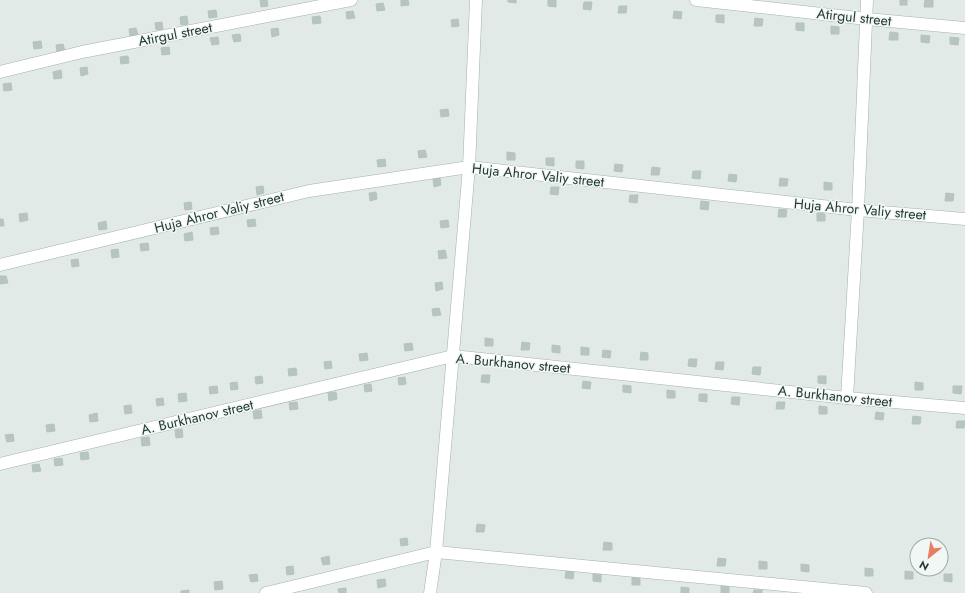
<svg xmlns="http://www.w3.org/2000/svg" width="965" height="593" viewBox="0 0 965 593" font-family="Jost,sans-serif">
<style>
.building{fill:#b6c5bf;stroke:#b4c3bc}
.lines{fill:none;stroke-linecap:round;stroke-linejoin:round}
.minor-casing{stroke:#a4b2ac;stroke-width:13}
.minor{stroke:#fff;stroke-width:12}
.labels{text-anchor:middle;stroke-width:3;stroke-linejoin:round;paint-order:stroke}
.street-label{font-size:14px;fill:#233a32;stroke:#f1f7f4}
</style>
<rect width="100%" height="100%" fill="#e1eae6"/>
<g class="building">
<polygon points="260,0 267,0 268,6 261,7"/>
<polygon points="401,0 408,0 409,5 401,6"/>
<polygon points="508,0 516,0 516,3 508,2"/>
<polygon points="548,0 556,0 556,7 548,6"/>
<rect x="900" y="0" width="7" height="5"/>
<polygon points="925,0 933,0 933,7 924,7"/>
<polygon points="584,2 592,2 591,10 583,9"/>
<polygon points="383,3 385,10 377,11 376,4"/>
<polygon points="619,6 627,6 626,13 618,13"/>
<polygon points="216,10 217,17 209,18 208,11"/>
<polygon points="353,11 355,18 347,19 346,12"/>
<polygon points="674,11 682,12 681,19 673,18"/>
<polygon points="716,15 724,15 724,23 716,22"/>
<polygon points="187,16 188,24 181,25 180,17"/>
<polygon points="320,16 321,23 313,24 312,17"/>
<polygon points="755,18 763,19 762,26 754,26"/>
<polygon points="458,19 459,26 452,27 451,20"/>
<polygon points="162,22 163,29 156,30 155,23"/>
<polygon points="796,23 804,23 804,31 796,30"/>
<polygon points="831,26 839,27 839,34 831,34"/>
<polygon points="136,28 138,35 130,36 129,29"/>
<polygon points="278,28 279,35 272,37 271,29"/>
<polygon points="890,32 898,33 898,40 889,40"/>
<polygon points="240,34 241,41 234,42 232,35"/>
<polygon points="921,35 930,36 929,43 921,42"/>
<polygon points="218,37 219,44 212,45 210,38"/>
<polygon points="950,37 959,38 958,45 950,44"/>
<polygon points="41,41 42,48 34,49 33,42"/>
<polygon points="63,44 65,51 57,52 56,45"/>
<polygon points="169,47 170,54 162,55 161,48"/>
<polygon points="128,56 129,63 121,64 120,57"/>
<polygon points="87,67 88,74 81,76 80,68"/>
<polygon points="61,70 62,78 54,79 53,72"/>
<polygon points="11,83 12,90 4,91 3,84"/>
<polygon points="448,109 449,116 441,117 440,110"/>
<polygon points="425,150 427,157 419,158 418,151"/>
<polygon points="507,152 515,153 515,160 507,160"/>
<polygon points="546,158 554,158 554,166 546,165"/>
<polygon points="385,159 386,166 378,167 377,160"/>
<polygon points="576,161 584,161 584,169 576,168"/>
<polygon points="615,164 623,165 622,172 614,171"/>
<polygon points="652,167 660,168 659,175 651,175"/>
<polygon points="693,171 701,171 700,179 692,178"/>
<polygon points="729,174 737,175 736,182 728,181"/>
<polygon points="440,178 441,185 434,187 433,179"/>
<polygon points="780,178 788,179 787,186 779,186"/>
<polygon points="824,182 832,183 832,190 824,190"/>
<polygon points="263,186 264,193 257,195 256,187"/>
<polygon points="551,187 559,187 558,195 550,194"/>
<polygon points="376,192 377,199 370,201 369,193"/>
<polygon points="946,193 954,194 953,201 945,201"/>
<polygon points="630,195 638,195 637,203 629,202"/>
<polygon points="701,201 709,202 708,210 700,209"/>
<polygon points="191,202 192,209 185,210 184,203"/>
<polygon points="779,209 787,210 786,217 778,217"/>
<polygon points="27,213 28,220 20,222 19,214"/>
<polygon points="817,213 825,214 825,221 817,221"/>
<polygon points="0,219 3,219 4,226 0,226"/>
<polygon points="255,219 256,226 248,227 247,220"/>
<polygon points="448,220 449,227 441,228 440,221"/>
<polygon points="106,221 107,229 99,230 98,223"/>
<polygon points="218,227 219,234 211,235 210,228"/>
<polygon points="192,232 193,240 185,241 184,234"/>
<polygon points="148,243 149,250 141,251 140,244"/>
<polygon points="118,249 119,257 112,258 111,250"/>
<polygon points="445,250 447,258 439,259 438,251"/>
<polygon points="78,259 79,266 72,267 71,260"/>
<polygon points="0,276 6,276 8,283 0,284"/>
<polygon points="442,282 443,289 436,291 435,283"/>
<polygon points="439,308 441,315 433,316 432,309"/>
<polygon points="485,338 493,339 493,346 485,346"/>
<polygon points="522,342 530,343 529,350 521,350"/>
<polygon points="412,343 413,350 405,351 404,344"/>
<polygon points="552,345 560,346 560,353 552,352"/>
<polygon points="581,347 589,348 589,355 581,355"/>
<polygon points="603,350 611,351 610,358 602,357"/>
<polygon points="641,352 648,353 648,360 640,360"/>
<polygon points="367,353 368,360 360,361 359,354"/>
<polygon points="689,359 697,359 696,367 688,366"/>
<polygon points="331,361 332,368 325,369 324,362"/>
<polygon points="716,362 724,362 723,370 715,369"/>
<polygon points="753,367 761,367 760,375 752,374"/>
<polygon points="296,368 297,375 289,376 288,369"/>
<polygon points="482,375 490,375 489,383 481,382"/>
<polygon points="262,376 263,383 256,384 255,377"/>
<polygon points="818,376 826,376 826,384 818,383"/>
<polygon points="405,377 406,384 399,385 398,378"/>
<polygon points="583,381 591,382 590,389 582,388"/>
<polygon points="237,382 238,389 231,390 230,383"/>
<polygon points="915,382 923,383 923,390 915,390"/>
<polygon points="371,384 372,391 365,392 364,385"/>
<polygon points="623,385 631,386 631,393 623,392"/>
<polygon points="217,386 218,393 210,394 209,387"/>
<polygon points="953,386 962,386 961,394 953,393"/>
<polygon points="667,390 675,391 675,398 667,398"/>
<polygon points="336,392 337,399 329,401 328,393"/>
<polygon points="186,393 187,401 179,402 178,394"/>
<polygon points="699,394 707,394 707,402 699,401"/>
<polygon points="732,397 740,397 739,405 731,404"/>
<polygon points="163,398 164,405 157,406 156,399"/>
<polygon points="297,402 298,409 290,410 289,403"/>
<polygon points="777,402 785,402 784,409 776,409"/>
<polygon points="131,405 132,413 125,414 124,406"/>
<polygon points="819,406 827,407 827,414 819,414"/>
<polygon points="261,410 262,418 254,419 253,411"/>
<polygon points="876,412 884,413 883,420 875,419"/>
<polygon points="97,413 98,421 90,422 89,415"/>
<polygon points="913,416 921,417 920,424 912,424"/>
<polygon points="957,421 965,421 964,428 956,428"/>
<polygon points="54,424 55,431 47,432 46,425"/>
<polygon points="182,429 183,437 176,438 175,430"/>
<polygon points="13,434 14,441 7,442 5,435"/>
<polygon points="149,437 150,445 142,446 141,438"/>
<polygon points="88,452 89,459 81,460 80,453"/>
<polygon points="62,458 63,465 55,466 54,459"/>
<polygon points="39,464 41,471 33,472 32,465"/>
<polygon points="477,524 485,525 484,532 476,532"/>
<polygon points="407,538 408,545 401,546 400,539"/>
<polygon points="604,542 612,543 612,550 603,550"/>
<polygon points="329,556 330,564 323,565 321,558"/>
<polygon points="718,558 726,559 725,566 717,566"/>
<polygon points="759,561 767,562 767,569 759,569"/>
<polygon points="801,564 809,565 809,572 801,571"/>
<polygon points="293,566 294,574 287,575 286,567"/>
<polygon points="865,568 873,569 873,576 865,576"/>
<polygon points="566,571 574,571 573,579 565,578"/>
<polygon points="905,571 913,572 913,579 905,579"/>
<polygon points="257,574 258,581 251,582 249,575"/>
<polygon points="593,574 601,574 601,582 593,581"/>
<polygon points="944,574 952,574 952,582 944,581"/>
<polygon points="632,577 640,578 640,585 632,585"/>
<polygon points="385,579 386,586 378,588 377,580"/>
<polygon points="222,581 223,589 215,590 214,582"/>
<polygon points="721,586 729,587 729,593 721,593"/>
<polygon points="681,587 689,588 689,593 681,593"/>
<polygon points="346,588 346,593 339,593 338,589"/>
<polygon points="189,590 189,593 181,593 181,591"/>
<polygon points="754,590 762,590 762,593 753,593"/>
</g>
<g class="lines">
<defs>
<g id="minor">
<polyline points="696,0 867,19 965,28"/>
<polyline points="0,72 82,52 351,0"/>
<polyline points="0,265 309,191 469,167 858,210 965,219"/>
<polyline points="847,398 858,210 867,0"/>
<polyline points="0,464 453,356 847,398 965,408"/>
<polyline points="266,593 436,552 866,593"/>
<polyline points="430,593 436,552 469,167 476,0"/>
</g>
</defs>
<use href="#minor" class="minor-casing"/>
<use href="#minor" class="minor"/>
</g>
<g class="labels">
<g class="street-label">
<text transform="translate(854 17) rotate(6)" y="5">Atirgul street</text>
<text transform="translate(175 34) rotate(-11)" y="5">Atirgul street</text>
<text transform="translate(538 175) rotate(6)" y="5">Huja Ahror Valiy street</text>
<text transform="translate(860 209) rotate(5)" y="5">Huja Ahror Valiy street</text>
<text transform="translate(219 212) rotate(-14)" y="5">Huja Ahror Valiy street</text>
<text transform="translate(513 363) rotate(5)" y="5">A. Burkhanov street</text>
<text transform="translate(835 396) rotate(6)" y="5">A. Burkhanov street</text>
<text transform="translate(197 417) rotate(-13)" y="5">A. Burkhanov street</text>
</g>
</g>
<g transform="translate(929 557) rotate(210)"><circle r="19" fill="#f1f7f4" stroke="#9faba6"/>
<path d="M0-3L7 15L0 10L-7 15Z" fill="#e87d62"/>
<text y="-6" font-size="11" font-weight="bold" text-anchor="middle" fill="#233a32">N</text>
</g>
</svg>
